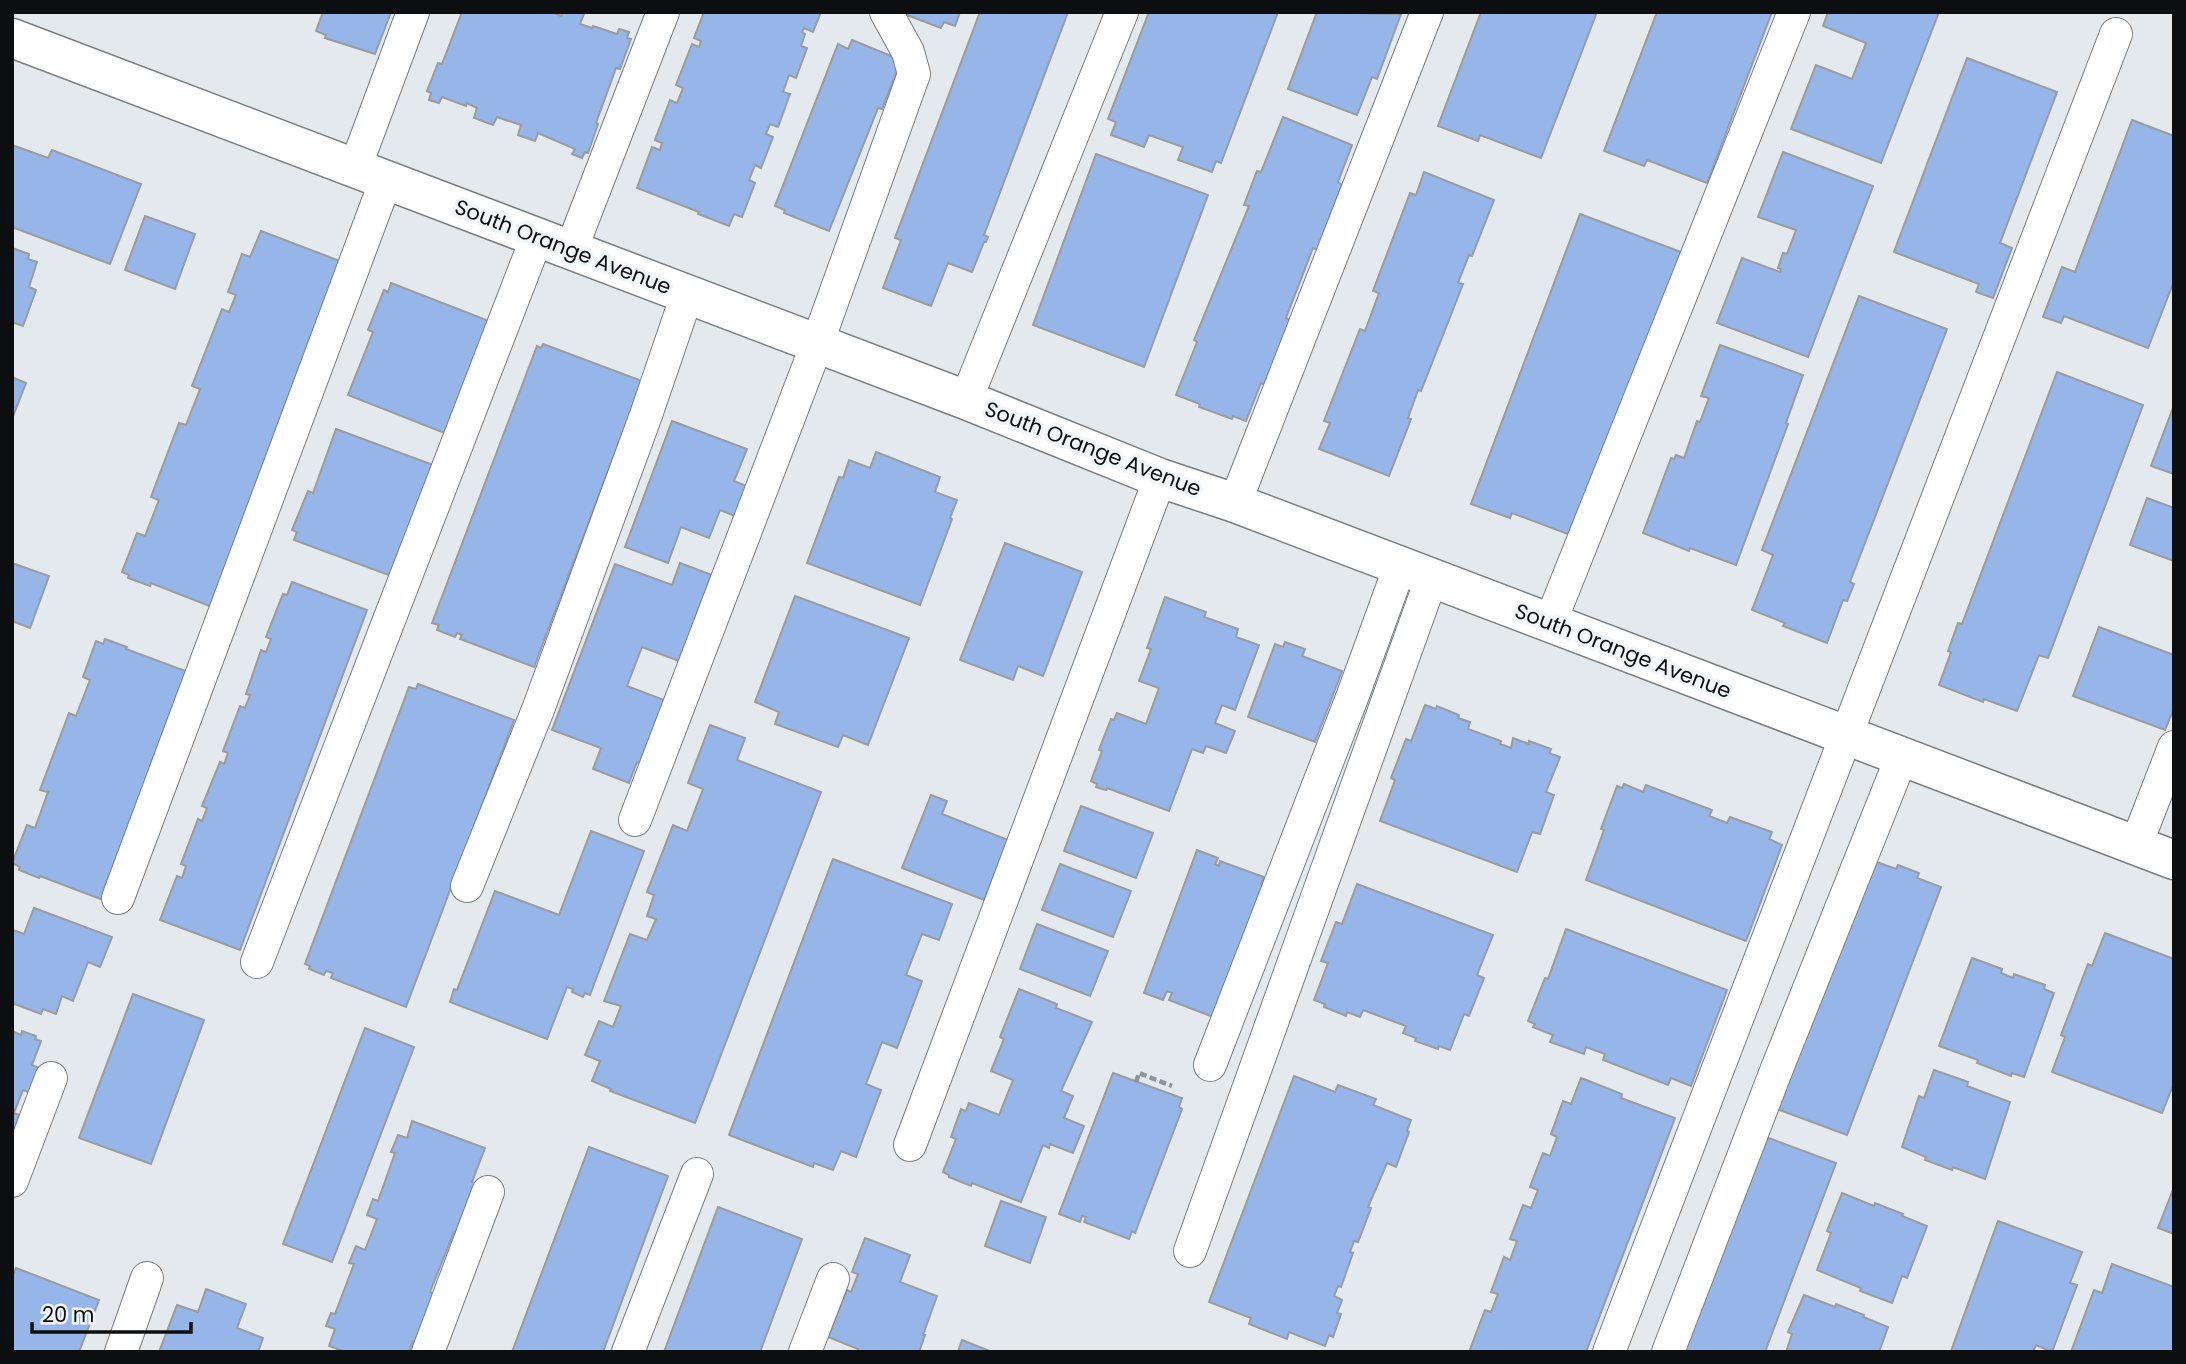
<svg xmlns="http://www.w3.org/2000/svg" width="2186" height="1364" viewBox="0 0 2186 1364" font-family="Poppins,sans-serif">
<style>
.building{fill:#96b5e9;stroke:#999ca1;stroke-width:2}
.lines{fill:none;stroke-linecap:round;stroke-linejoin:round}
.lane-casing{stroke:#797e81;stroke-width:34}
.secondary-casing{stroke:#797e81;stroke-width:41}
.path{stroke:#909496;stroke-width:4.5;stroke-dasharray:7 3.5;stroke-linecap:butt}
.lane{stroke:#fff;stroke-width:32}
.secondary{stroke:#fff;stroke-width:38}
.labels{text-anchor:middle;stroke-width:7;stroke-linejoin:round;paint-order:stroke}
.street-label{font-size:21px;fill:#0d0e0f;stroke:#f1f6f9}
</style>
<rect width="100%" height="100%" fill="#e3e9ec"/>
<g class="building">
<polygon points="323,12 391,12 375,54 325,38 326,35 316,31"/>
<polygon points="462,12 552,12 561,16 563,12 580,12 584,14 580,24 592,28 593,26 617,34 619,29 629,32 627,38 631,39 620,69 616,68 596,123 598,124 588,153 585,152 582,158 572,154 575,149 538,133 535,141 518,135 521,125 497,117 493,125 474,118 477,108 467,103 466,106 442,97 439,103 429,100 431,93 427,91 438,63 442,64"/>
<polygon points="704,12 821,12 813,32 804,28 802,32 805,34 801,46 807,48 796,78 789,75 783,92 790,94 778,127 770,124 766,134 773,137 761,168 755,165 749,180 755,183 742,217 734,214 729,226 698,214 699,212 637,188 652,147 660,150 662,143 655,140 670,100 677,103 683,88 676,85 692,44 699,47 701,41 694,38"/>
<polygon points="899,12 960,12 955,26 944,22 941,28"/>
<polygon points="980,12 1068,12 984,235 988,237 986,242 984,242 972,272 948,263 931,306 883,288 901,240 895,238"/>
<polygon points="1149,12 1278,12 1221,163 1216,161 1212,172 1178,160 1183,147 1149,135 1144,147 1111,135 1116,122 1108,119"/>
<polygon points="1317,12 1401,14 1377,79 1372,77 1357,115 1288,89"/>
<polygon points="1481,12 1597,12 1541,158 1480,135 1478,141 1438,126"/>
<polygon points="1657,12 1772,12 1707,183 1647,160 1644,166 1604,151"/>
<polygon points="1828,12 1939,12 1881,163 1791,129 1816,65 1852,79 1866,43 1823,26"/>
<polygon points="852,40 901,60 882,109 878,108 829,231 784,213 785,210 775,206 838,44 848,49"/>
<polygon points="1967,58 2057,92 2000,243 2012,248 1993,298 1976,292 1979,284 1894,252"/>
<polygon points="1283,117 1352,145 1338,182 1342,185 1318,250 1313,248 1286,318 1292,321 1266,385 1261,383 1246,421 1233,416 1232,419 1199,407 1200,404 1176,395 1197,342 1194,340 1249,206 1244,205 1257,171 1261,172"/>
<polygon points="2132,120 2174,136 2174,281 2148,348 2064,316 2061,323 2043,317 2062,267 2075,272"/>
<polygon points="12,145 48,158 52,150 141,184 110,264 12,227"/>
<polygon points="1783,152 1873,186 1808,357 1717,323 1742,258 1780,272 1781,269 1778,268 1783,253 1787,254 1796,230 1758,217"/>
<polygon points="1096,154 1208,195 1144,367 1033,325"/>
<polygon points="1424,172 1494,200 1472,256 1469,255 1458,283 1463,284 1421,391 1418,390 1408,418 1411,419 1389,476 1319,449 1330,423 1324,421 1360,329 1365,331 1379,293 1373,291 1410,193 1416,195"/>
<polygon points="1580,214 1681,252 1573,536 1512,513 1510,518 1471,504"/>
<polygon points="145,216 195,234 175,289 125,270"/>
<polygon points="261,231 345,263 212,607 151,583 150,586 128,578 129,575 122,572 137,533 145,536 159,500 151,497 179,423 186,425 200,389 192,386 222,309 229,312 236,295 228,292 242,254 250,257"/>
<polygon points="12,248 29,254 28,259 37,262 29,287 36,290 23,326 12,322"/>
<polygon points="391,283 489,321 447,434 348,395 373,332 368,330 384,290 388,292"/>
<polygon points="1859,296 1947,329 1850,582 1854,584 1847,601 1843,600 1827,643 1783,626 1785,623 1752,610 1773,555 1762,550"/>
<polygon points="543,344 642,381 534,667 460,639 462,635 457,633 455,637 437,630 439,625 432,623 537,346 541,348"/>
<polygon points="1720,345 1803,375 1786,423 1788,424 1736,565 1690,548 1689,551 1643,533 1671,458 1674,459 1676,455 1684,458 1697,421 1700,422 1709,398 1701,396"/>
<polygon points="2057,372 2143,405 2048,658 2039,655 2017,711 1984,699 1983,702 1939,685 1951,652 1948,651 1958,623 1962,624"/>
<polygon points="12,377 26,383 12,419"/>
<polygon points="2174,405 2174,474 2151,466"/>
<polygon points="672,421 747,449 734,481 756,490 745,520 720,510 709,538 681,527 668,563 625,547"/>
<polygon points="336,429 436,466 394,577 294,540 297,532 292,530 308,491 313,493"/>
<polygon points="876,452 940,477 935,492 957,500 950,518 952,519 920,605 807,563 839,477 843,478 849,460 870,468"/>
<polygon points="2147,498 2174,508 2174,561 2130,545"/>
<polygon points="1005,543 1082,572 1043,676 1018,666 1013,680 960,660"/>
<polygon points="12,563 49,576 30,628 12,621"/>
<polygon points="680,563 712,575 695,618 699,620 679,661 642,647 627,686 664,700 640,763 637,762 629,783 593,769 601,748 552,730 615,564 672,585"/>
<polygon points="292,582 367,610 240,950 160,920 177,876 182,878 186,866 181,864 198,819 202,821 207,808 202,806 220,762 224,764 228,753 223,751 240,706 245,708 250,695 246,694 261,650 266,652 271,639 266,637 283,594 287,595"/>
<polygon points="795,596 909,638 868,745 843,735 838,747 775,724 779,712 755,702"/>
<polygon points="1165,597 1206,612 1204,617 1238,629 1236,637 1259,645 1235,710 1222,705 1215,723 1235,731 1226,753 1206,746 1203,753 1192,749 1169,811 1107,788 1106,790 1096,787 1097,784 1091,781 1102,751 1099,750 1111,719 1114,720 1117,713 1146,724 1159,688 1139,681 1151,649 1147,648"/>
<polygon points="2099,627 2174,655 2174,708 2165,730 2073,696"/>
<polygon points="105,639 127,647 126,649 188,672 103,900 40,876 39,878 19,870 20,867 12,863 27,825 35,828 48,792 40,790 69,713 76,716 90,680 83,677 96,641 103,644"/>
<polygon points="1285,642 1305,649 1302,656 1342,671 1315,742 1248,717 1275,644 1283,647"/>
<polygon points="418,684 514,720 406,1007 331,978 333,973 326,971 324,975 309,969 310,966 305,964 409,687 416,689"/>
<polygon points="1425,705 1436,709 1437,706 1459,715 1458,718 1470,722 1468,729 1501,741 1500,744 1511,748 1513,738 1529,744 1529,741 1551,749 1549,753 1560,757 1546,792 1554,795 1540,834 1532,832 1517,872 1380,821 1395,780 1391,778 1406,739 1411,741"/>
<polygon points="710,725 745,738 737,760 821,792 695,1123 610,1091 611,1089 592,1081 600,1061 585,1055 599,1021 613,1027 621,1006 604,1001 630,934 647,940 656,919 647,916 654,895 647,892 673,825 687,831 703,789 688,783"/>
<polygon points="1624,784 1643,792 1646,785 1712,810 1709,816 1727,823 1730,817 1772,832 1769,839 1782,845 1746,941 1586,880 1604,830 1601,829 1617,786 1622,788"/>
<polygon points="931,795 947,801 942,814 1008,840 984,900 902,868"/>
<polygon points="1081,806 1153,833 1136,878 1064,851"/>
<polygon points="591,831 644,851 590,995 585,993 583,997 572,992 573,989 567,987 547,1039 450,1002 454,989 457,990 495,891 559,915"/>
<polygon points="1197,850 1218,858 1215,864 1219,866 1220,861 1264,877 1261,884 1265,886 1213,1017 1169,1000 1172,993 1167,991 1163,1000 1144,993"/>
<polygon points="833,859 952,904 939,940 922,934 906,975 922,981 897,1048 882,1042 866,1084 881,1090 856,1157 841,1151 833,1170 814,1163 813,1167 729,1135"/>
<polygon points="1871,860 1896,869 1898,865 1919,873 1917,878 1941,887 1847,1135 1777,1109"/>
<polygon points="1060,864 1131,891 1113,937 1042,910"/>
<polygon points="1357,884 1493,935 1477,975 1484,978 1469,1016 1464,1014 1450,1050 1439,1046 1438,1049 1415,1041 1416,1038 1403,1033 1406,1026 1363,1010 1360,1017 1347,1012 1346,1016 1324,1007 1325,1004 1314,1000 1328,963 1321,961 1336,922 1342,924"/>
<polygon points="34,908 112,937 100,967 88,962 73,1001 62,996 56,1014 43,1009 41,1014 12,1003 12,932 13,930 24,934"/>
<polygon points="1037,924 1108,951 1090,996 1020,969"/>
<polygon points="1566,929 1727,990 1691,1086 1671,1078 1668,1085 1603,1060 1605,1054 1586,1047 1584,1054 1550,1042 1553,1035 1533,1027 1535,1024 1528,1021 1545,978 1548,979"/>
<polygon points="2105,933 2174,959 2174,1083 2162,1113 2052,1072 2065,1037 2061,1035 2088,964 2092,966"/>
<polygon points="1972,958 2002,969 2001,973 2013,978 2014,974 2045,985 2044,989 2054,993 2024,1077 2012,1073 2011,1076 1977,1063 1978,1060 1939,1046"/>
<polygon points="1019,989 1057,1004 1056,1008 1092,1022 1061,1091 1073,1096 1064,1118 1084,1126 1073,1153 1050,1144 1049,1148 1043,1145 1021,1202 972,1183 971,1186 949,1177 949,1175 943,1172 956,1139 951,1137 961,1109 966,1111 969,1103 999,1115 1013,1080 991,1071 1004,1039 1000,1037"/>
<polygon points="133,994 204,1020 151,1164 79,1138"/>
<polygon points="365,1028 414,1047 332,1262 283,1244"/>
<polygon points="12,1031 21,1035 22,1031 36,1036 35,1039 41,1041 32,1065 41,1069 31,1093 23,1090 14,1113 22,1116 12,1141"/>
<polygon points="1934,1070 1968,1082 1967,1086 2010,1102 1985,1179 1953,1167 1952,1170 1925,1160 1926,1157 1902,1147 1919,1096 1924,1098"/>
<polygon points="1113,1073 1182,1098 1179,1107 1182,1109 1135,1233 1132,1231 1129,1239 1084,1222 1086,1217 1082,1216 1080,1222 1059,1214"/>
<polygon points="1294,1076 1335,1092 1338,1085 1376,1099 1373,1105 1411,1120 1407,1131 1409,1132 1396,1167 1387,1163 1368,1207 1371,1208 1358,1242 1354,1241 1350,1252 1353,1253 1341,1287 1338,1286 1334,1296 1342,1300 1337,1313 1341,1314 1333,1337 1329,1335 1325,1346 1289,1332 1287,1339 1249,1324 1251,1318 1209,1302"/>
<polygon points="1581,1078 1622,1094 1621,1098 1675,1118 1586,1352 1469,1352 1485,1310 1491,1312 1498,1294 1491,1292 1504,1257 1510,1260 1517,1241 1510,1239 1523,1205 1531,1208 1538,1190 1530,1187 1543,1153 1550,1156 1557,1137 1551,1134 1563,1101 1571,1104"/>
<polygon points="412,1121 485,1148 472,1182 481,1185 462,1235 454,1232 430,1292 439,1296 422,1344 413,1341 409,1352 345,1352 329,1346 335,1329 326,1326 331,1313 335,1314 354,1264 349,1263 356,1246 365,1250 377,1219 367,1215 373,1199 378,1201 395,1153 391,1152 398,1135 407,1138"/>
<polygon points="1766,1137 1836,1163 1765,1352 1685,1352"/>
<polygon points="589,1147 668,1176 603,1352 512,1352"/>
<polygon points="2174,1187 2174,1234 2158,1228"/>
<polygon points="1842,1193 1874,1206 1875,1203 1903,1214 1902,1216 1927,1226 1907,1278 1902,1276 1892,1303 1860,1291 1861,1288 1817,1270 1831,1233 1827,1231"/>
<polygon points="1001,1201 1046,1217 1030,1263 985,1246"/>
<polygon points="718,1207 802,1239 760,1352 664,1352"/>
<polygon points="1998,1221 2082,1252 2070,1283 2077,1285 2052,1352 2036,1345 2033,1352 1951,1351"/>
<polygon points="865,1238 910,1255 900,1282 937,1296 923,1335 925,1335 919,1352 857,1352 858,1349 828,1337 847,1290 851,1292 858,1274 852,1272"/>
<polygon points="2112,1264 2174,1287 2173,1352 2071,1352 2094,1290 2102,1293"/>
<polygon points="16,1268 99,1300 79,1352 12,1352 12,1277"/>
<polygon points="206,1289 246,1304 237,1328 263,1338 258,1352 159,1352 177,1305 198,1312"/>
<polygon points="1804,1295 1835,1307 1836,1304 1864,1315 1863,1317 1888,1327 1879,1352 1786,1352 1792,1334 1788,1332"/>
<polygon points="962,1340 992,1352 958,1352"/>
</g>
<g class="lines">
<defs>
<g id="lane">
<polyline points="355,168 413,12"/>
<polyline points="571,250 663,12"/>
<polyline points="966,400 1122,12"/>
<polyline points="1235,503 1427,12"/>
<polyline points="1550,623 1794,12"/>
<polyline points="635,820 817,344 914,74 908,52 886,12"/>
<polyline points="2136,845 2174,747"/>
<polyline points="467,886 539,707 646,415 687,295"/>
<polyline points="118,898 386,180"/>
<polyline points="257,962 537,237"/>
<polyline points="1210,1065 1353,695 1400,566"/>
<polyline points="910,1145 1160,478"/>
<polyline points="12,1181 51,1078"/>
<polyline points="1190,1251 1432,577"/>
<polyline points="121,1352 147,1278"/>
<polyline points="428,1352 488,1192"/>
<polyline points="628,1352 697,1174"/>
<polyline points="805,1352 833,1279"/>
<polyline points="1609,1352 2116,34"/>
<polyline points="1668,1352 1776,1071 1902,756"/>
</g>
<polyline id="secondary" points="12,38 966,400 1160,478 1235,503 2174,860"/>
</defs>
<use href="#lane" class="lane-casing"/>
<use href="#secondary" class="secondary-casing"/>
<polyline class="path" points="1136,1082 1139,1073 1172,1086"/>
<use href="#lane" class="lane"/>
<use href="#secondary" class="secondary"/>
</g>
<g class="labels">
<g class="street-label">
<text transform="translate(563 247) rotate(21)" y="7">South Orange Avenue</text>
<text transform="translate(1093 449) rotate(21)" y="7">South Orange Avenue</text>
<text transform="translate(1623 651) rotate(21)" y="7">South Orange Avenue</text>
</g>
</g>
<rect width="2186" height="1364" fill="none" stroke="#0d0e0f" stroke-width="28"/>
<path d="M32 1322v10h159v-10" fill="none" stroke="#0d0e0f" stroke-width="3.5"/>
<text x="42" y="1322" font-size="21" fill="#0d0e0f" stroke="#f1f6f9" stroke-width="5" paint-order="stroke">20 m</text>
</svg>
